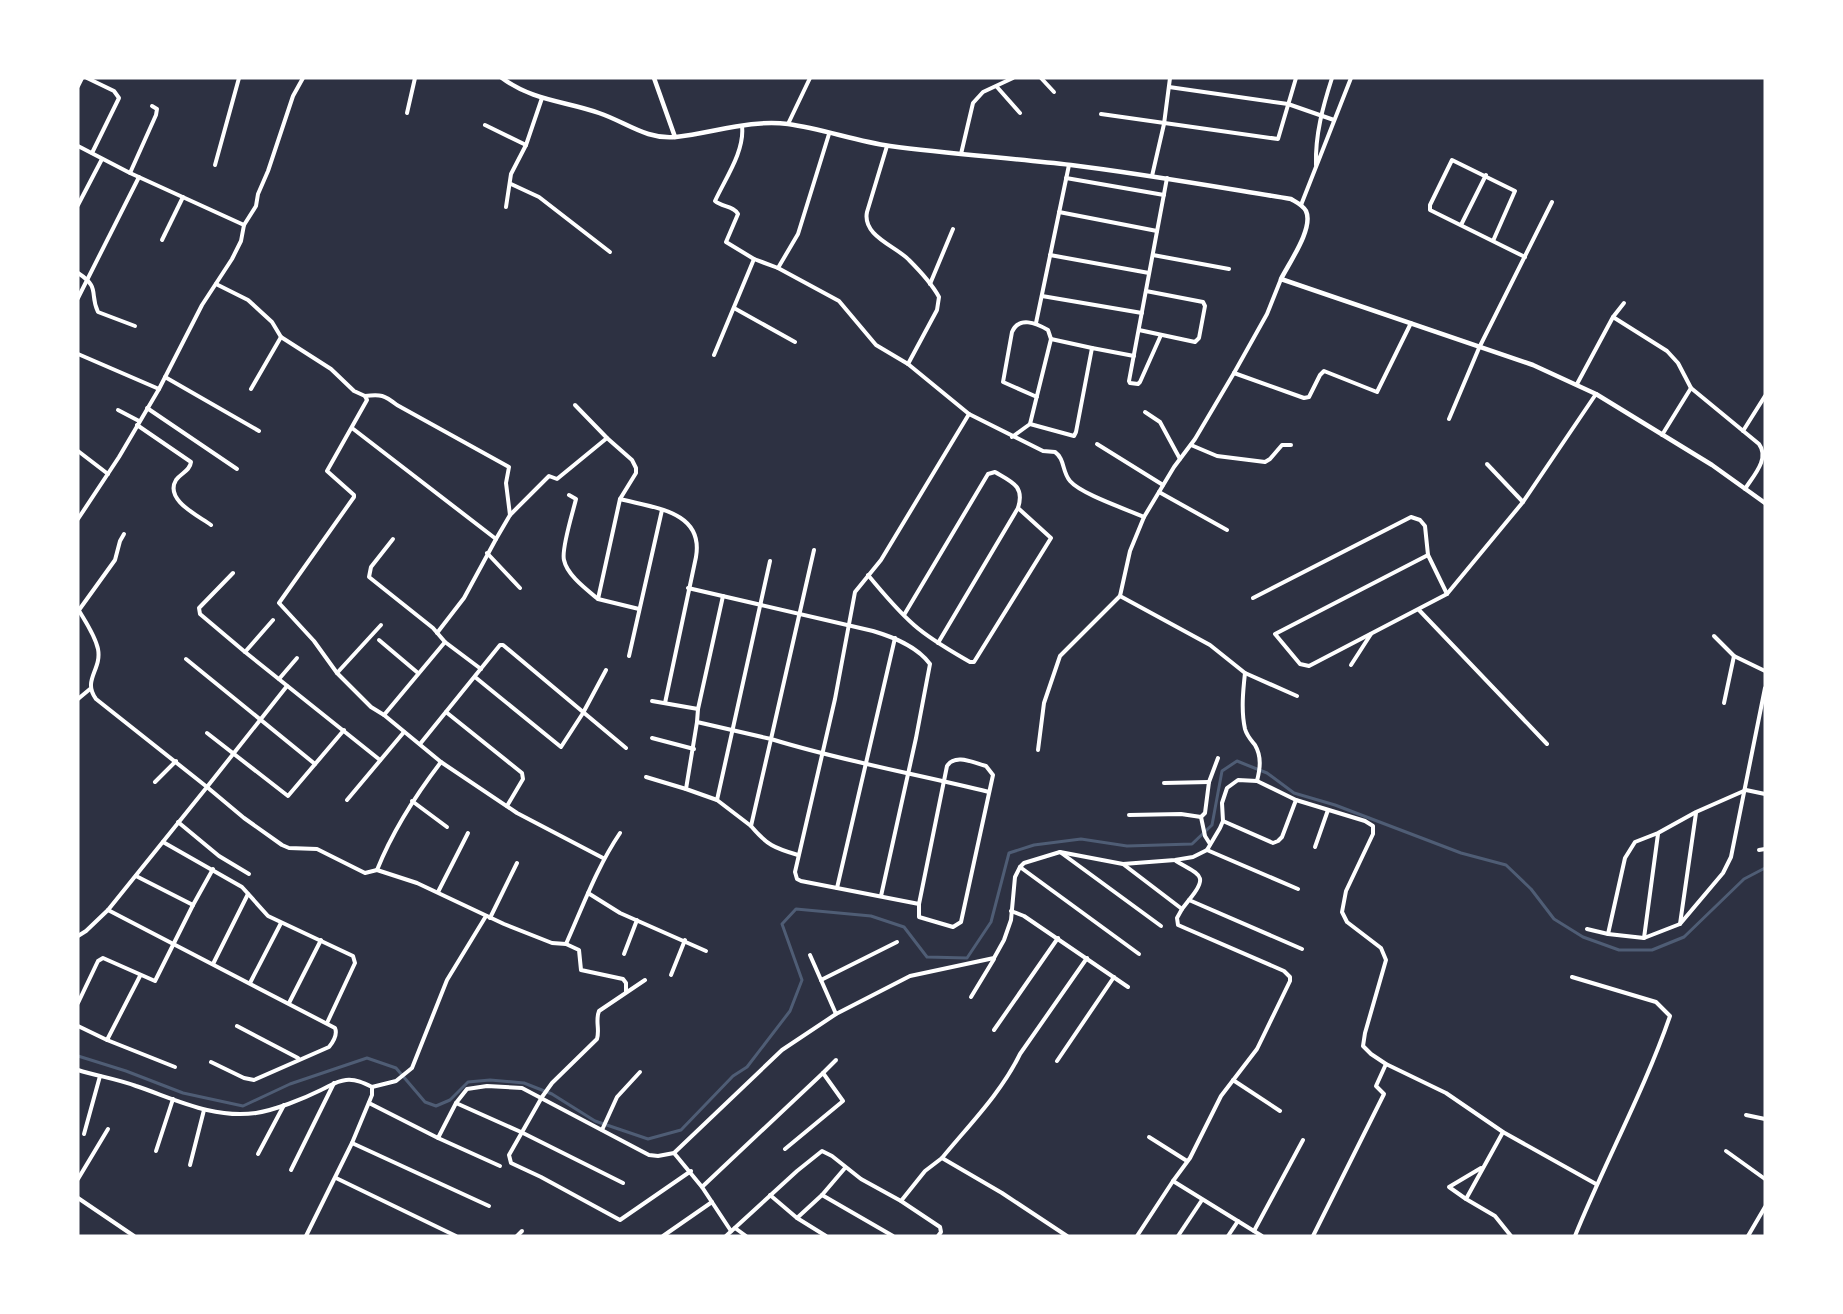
<svg xmlns="http://www.w3.org/2000/svg" width="1843" height="1314" viewBox="0 0 1843 1314" font-family="'Open Sans',sans-serif">
<style>
.lines{fill:none;stroke-linecap:round;stroke-linejoin:round}
.stream{stroke:#4f5d75;stroke-width:3}
.minor{stroke:#fff;stroke-width:4}
.tertiary{stroke:#fff;stroke-width:4.5}
</style>
<rect width="100%" height="100%" fill="#2d3142"/>
<g class="lines">
<polyline class="stream" points="78,1056 126,1071 183,1093 243,1106 290,1084 367,1058 396,1068 425,1102 436,1106 450,1100 468,1082 490,1080 524,1083 552,1094 595,1121 648,1139 681,1130 733,1076 747,1067 790,1011 802,980 782,924 796,909 871,916 904,927 927,957 967,958 991,922 1009,853 1034,845 1081,839 1127,846 1192,844 1212,825 1222,771 1237,761 1267,773 1294,793 1335,805 1461,853 1506,865 1531,889 1554,919 1583,937 1619,950 1652,950 1684,937 1744,879 1765,868"/>
<g class="minor">
<polyline points="87,78 114,91 119,98 92,153"/>
<polyline points="1041,78 1054,92"/>
<polyline points="78,86 82,78"/>
<polyline points="997,87 1020,113"/>
<polyline points="1169,87 1288,104 1334,120"/>
<polyline points="407,113 415,78"/>
<polyline points="1101,114 1278,139 1296,78"/>
<polyline points="788,124 810,78"/>
<polyline points="485,125 526,145"/>
<path d="M742,126C745,151 725,179 715,201C722,207 734,206 738,214L726,242L754,259"/>
<path d="M829,134L798,234L778,268L839,301L876,345L908,364L969,414L1043,451L1055,452C1065,459 1062,472 1070,481C1081,494 1126,509 1144,517"/>
<polyline points="78,146 130,173 244,225"/>
<path d="M887,146L867,212C862,236 896,246 909,260C920,271 932,284 939,297L937,310L908,364"/>
<polyline points="961,154 973,103 983,92 1013,78"/>
<polyline points="215,165 239,78"/>
<path d="M1316,165C1315,135 1323,106 1332,78"/>
<polyline points="130,173 156,115 157,109 152,106"/>
<polyline points="1152,176 1164,124 1170,78"/>
<polyline points="1066,178 1164,195"/>
<polyline points="511,184 539,197 610,252"/>
<polyline points="78,205 102,159"/>
<polyline points="1301,205 1351,78"/>
<polyline points="506,207 511,174 526,145 542,98"/>
<polyline points="1059,212 1157,231"/>
<polyline points="1461,225 1486,175"/>
<polyline points="162,240 183,197"/>
<polyline points="1493,241 1515,191 1452,160 1430,205 1430,210 1525,257"/>
<polyline points="1050,255 1149,273"/>
<polyline points="1153,255 1229,269"/>
<path d="M78,273C101,288 89,293 98,312L135,326"/>
<polyline points="216,284 248,300 272,322 281,337 331,369 354,391 365,396 367,400 327,471 354,495 354,497 279,603 314,641 337,673 371,707 384,715 441,762 517,813 603,858"/>
<polyline points="930,284 953,229"/>
<polyline points="1042,296 1142,313"/>
<polyline points="78,298 139,177"/>
<polyline points="734,308 795,342"/>
<path d="M1613,317L1667,351L1678,363L1691,388L1759,444C1770,459 1753,476 1745,489"/>
<polyline points="1036,323 1069,165"/>
<polyline points="1139,330 1195,342 1199,338 1205,306 1203,302 1146,291"/>
<polyline points="1161,335 1140,382 1138,384 1130,383 1129,381 1167,178"/>
<polyline points="1051,339 1092,348"/>
<polyline points="78,354 159,389"/>
<polyline points="714,355 754,259 778,268"/>
<polyline points="1234,373 1304,398 1309,397 1320,375 1324,371 1377,392 1411,323"/>
<polyline points="165,377 259,431"/>
<polyline points="1577,384 1613,317 1624,303"/>
<polyline points="251,389 281,337"/>
<path d="M365,396C381,394 384,395 397,405L509,467L506,483L510,515"/>
<polyline points="575,405 607,438"/>
<polyline points="147,408 237,469"/>
<polyline points="118,410 139,421"/>
<polyline points="1145,412 1160,422 1180,459"/>
<polyline points="1449,419 1479,348 1552,202"/>
<polyline points="1030,424 1074,436 1076,432 1092,348 1134,356"/>
<path d="M137,425L191,462C190,471 181,473 176,480C164,500 199,516 211,525"/>
<polyline points="352,428 496,539 464,598 437,633"/>
<polyline points="1743,431 1765,396"/>
<polyline points="1662,435 1691,388"/>
<path d="M1012,437L1030,424L1051,339L1048,330C1036,323 1019,316 1012,332L1003,382L1037,397"/>
<polyline points="1097,444 1163,485"/>
<polyline points="1191,445 1217,456 1265,462 1270,459 1282,445 1291,445"/>
<polyline points="78,451 108,474"/>
<polyline points="1487,464 1523,502"/>
<polyline points="1159,492 1227,530"/>
<path d="M569,495L576,499C573,512 561,549 564,560C567,575 586,589 598,599"/>
<path d="M620,499C654,508 704,511 696,557L665,703"/>
<polyline points="78,519 119,457 159,389 202,305 232,259 241,241 244,225 256,206 258,194 268,171 293,96 303,78"/>
<polyline points="393,539 371,567 369,577 433,628 445,642 481,669"/>
<polyline points="496,539 510,515 549,476 557,479 607,438 632,460 636,468 636,473 620,499 598,599 639,609"/>
<path d="M814,550L771,739C842,761 916,774 989,792"/>
<polyline points="487,553 520,588"/>
<polyline points="1428,555 1275,634 1300,664 1309,666 1447,594 1523,502 1596,394"/>
<polyline points="233,573 199,608 200,614 245,652 380,760"/>
<path d="M868,575C882,592 897,610 914,625C931,640 951,651 970,662H974L1051,538L1018,508C1025,486 1012,482 995,472L988,474L904,615"/>
<path d="M688,588L873,631C893,637 917,646 930,664L916,738L881,896"/>
<path d="M723,596L698,709L697,722L771,739L751,826C767,845 774,848 798,855"/>
<polyline points="1253,598 1411,517 1420,520 1425,526 1428,555 1447,594"/>
<path d="M78,609C85,621 95,635 98,649C102,670 82,680 96,699L207,787L108,910L86,931L78,936"/>
<polyline points="79,610 115,560 120,541 124,534"/>
<polyline points="1419,610 1547,744"/>
<polyline points="1714,636 1734,656 1765,671"/>
<polyline points="379,640 418,673"/>
<polyline points="938,643 1018,508"/>
<polyline points="245,652 273,620"/>
<polyline points="629,656 662,510"/>
<polyline points="186,659 315,764"/>
<polyline points="1351,665 1371,634"/>
<polyline points="337,673 381,625"/>
<polyline points="1245,673 1297,696"/>
<polyline points="475,677 561,747 583,713 606,670"/>
<polyline points="279,679 297,658"/>
<path d="M287,686L207,787L244,818L282,845L289,848L317,849L365,873L377,870L417,883L504,924L552,943L566,944C583,906 597,867 620,833"/>
<polyline points="78,699 90,689"/>
<polyline points="652,701 698,709"/>
<polyline points="1724,703 1734,656"/>
<polyline points="446,712 522,773 523,779 507,806"/>
<polyline points="384,715 445,642"/>
<polyline points="697,722 686,789 717,800 770,561"/>
<polyline points="207,733 288,796 344,730"/>
<polyline points="652,738 694,749"/>
<polyline points="420,744 500,645 503,645 626,748"/>
<polyline points="1038,750 1044,703 1060,656 1120,596"/>
<polyline points="646,777 686,789"/>
<polyline points="1257,781 1296,800 1365,821 1373,826 1373,834 1346,891 1342,912 1347,922 1381,948 1386,960 1365,1033 1363,1046 1371,1054 1386,1064 1446,1093 1503,1132 1596,1184"/>
<polyline points="155,782 176,761"/>
<polyline points="1164,783 1209,782"/>
<polyline points="347,800 404,732"/>
<polyline points="717,800 751,826"/>
<polyline points="412,801 447,827"/>
<polyline points="1129,815 1181,814 1201,817"/>
<polyline points="1223,821 1273,843 1278,841 1282,837 1296,800"/>
<polyline points="178,822 219,856 249,874"/>
<polyline points="163,842 242,887 268,916 353,956 355,963 327,1023"/>
<polyline points="1210,844 1205,836 1201,817 1205,813 1209,782 1218,758"/>
<polyline points="1315,847 1328,810"/>
<polyline points="1207,850 1298,889"/>
<polyline points="1759,850 1765,849"/>
<polyline points="1060,852 1161,926"/>
<path d="M1176,861C1199,875 1210,875 1189,900"/>
<polyline points="1123,864 1182,909 1177,918 1178,925 1284,971 1290,977 1290,981 1257,1049 1221,1096 1190,1158 1173,1181"/>
<polyline points="1020,867 1139,954"/>
<path d="M377,870C393,830 415,796 441,762"/>
<polyline points="136,876 193,905"/>
<polyline points="837,888 895,638"/>
<polyline points="438,892 468,833"/>
<polyline points="588,893 620,913 706,951"/>
<path d="M919,904L947,766C955,753 974,763 986,766L993,775L961,922L953,927L919,917V904L801,881L797,879L795,872L835,699L855,592L881,560L969,414"/>
<polyline points="1182,909 1189,900 1302,949"/>
<path d="M108,910L335,1028C338,1035 333,1042 329,1047L254,1080L244,1078L211,1062"/>
<polyline points="1011,911 1024,916 1128,987"/>
<polyline points="490,918 517,863"/>
<polyline points="1680,924 1696,813"/>
<polyline points="1587,929 1608,934 1644,938 1680,924 1723,873 1731,857 1765,688"/>
<polyline points="1608,934 1625,858 1635,842 1658,833 1696,812 1746,790 1765,794"/>
<polyline points="1644,938 1658,834"/>
<polyline points="566,944 579,950 581,970 623,979 626,983 626,992"/>
<polyline points="624,954 637,920"/>
<polyline points="810,955 836,1014"/>
<polyline points="213,964 248,894"/>
<polyline points="671,975 685,940"/>
<path d="M1572,977L1656,1002L1670,1016C1644,1091 1605,1162 1575,1236"/>
<path d="M645,980L599,1011C595,1021 600,1029 597,1039L552,1083L542,1097L509,1155L511,1163L541,1177L620,1220L691,1171"/>
<polyline points="821,980 897,942"/>
<polyline points="250,983 281,923"/>
<polyline points="971,997 994,959"/>
<polyline points="78,1003 98,961 103,958 155,981 193,905 213,869"/>
<polyline points="289,1003 321,940"/>
<polyline points="78,1026 107,1040 140,976"/>
<polyline points="237,1026 298,1058"/>
<polyline points="994,1030 1058,938"/>
<polyline points="107,1040 175,1067"/>
<polyline points="1057,1061 1114,977"/>
<path d="M78,1070C97,1076 117,1079 136,1086C175,1099 213,1119 256,1113C275,1110 303,1099 321,1090C330,1086 336,1081 346,1080C356,1079 364,1083 372,1087L396,1081L412,1068L447,980L486,916"/>
<polyline points="823,1073 836,1060"/>
<polyline points="1233,1080 1280,1111"/>
<path d="M369,1103L438,1138L456,1103L467,1089L487,1086L522,1088L649,1155L658,1156L674,1153L782,1050L836,1014L910,976L994,958L1004,940L1011,920L1015,877L1020,867L1024,863L1060,852L1123,864L1175,860L1193,857L1207,850L1220,828L1223,821L1222,803L1227,788L1238,780L1257,781C1260,769 1262,757 1255,745C1251,740 1247,736 1245,729C1241,711 1243,691 1245,673L1210,645L1120,596L1130,551L1144,517L1174,467L1195,439L1234,373L1267,314L1281,279"/>
<polyline points="456,1103 521,1132 623,1183"/>
<polyline points="1746,1115 1765,1119"/>
<polyline points="602,1130 617,1097 640,1072"/>
<polyline points="1503,1132 1466,1199 1495,1216 1511,1236"/>
<polyline points="84,1134 100,1076"/>
<polyline points="1149,1137 1187,1161"/>
<polyline points="438,1138 500,1166"/>
<polyline points="352,1143 489,1206"/>
<polyline points="156,1151 173,1099"/>
<polyline points="1726,1151 1765,1179"/>
<polyline points="674,1153 702,1187 731,1231"/>
<polyline points="258,1154 284,1105"/>
<path d="M942,1158C970,1124 1001,1093 1020,1054L1087,958"/>
<polyline points="190,1165 204,1110"/>
<polyline points="291,1170 334,1083"/>
<polyline points="336,1178 456,1236"/>
<polyline points="78,1179 108,1129"/>
<polyline points="702,1187 823,1073 843,1101 785,1149"/>
<polyline points="770,1195 797,1218 822,1195 845,1168"/>
<polyline points="822,1195 893,1236"/>
<polyline points="78,1198 134,1236"/>
<polyline points="1466,1199 1449,1187 1481,1168"/>
<polyline points="901,1201 940,1227 941,1232 938,1236"/>
<polyline points="797,1218 826,1236"/>
<polyline points="735,1228 746,1236"/>
<polyline points="1254,1231 1303,1140"/>
<polyline points="306,1236 352,1143 372,1095 372,1087"/>
<polyline points="517,1236 522,1231"/>
<polyline points="663,1236 712,1202"/>
<polyline points="726,1236 797,1171 822,1151 832,1156 861,1179 901,1201 925,1171 942,1158 1002,1193 1067,1236"/>
<polyline points="1137,1236 1173,1181 1262,1236"/>
<polyline points="1178,1236 1202,1200"/>
<polyline points="1228,1236 1238,1221"/>
<polyline points="1313,1236 1384,1094 1376,1086 1386,1064"/>
<polyline points="1748,1236 1765,1207"/>
</g>
<g class="tertiary">
<path d="M502,78C533,101 565,101 599,113C626,122 646,140 676,137C713,133 751,119 788,124C823,129 856,141 890,146C950,154 1011,158 1071,165C1144,174 1217,187 1291,199C1296,202 1303,205 1306,211C1314,228 1289,263 1281,279L1533,365L1596,394L1712,465L1765,503"/>
<polyline points="654,78 675,137"/>
</g>
</g>
<rect width="1843" height="1314" fill="none" stroke="#ffffff" stroke-width="159"/>
</svg>
